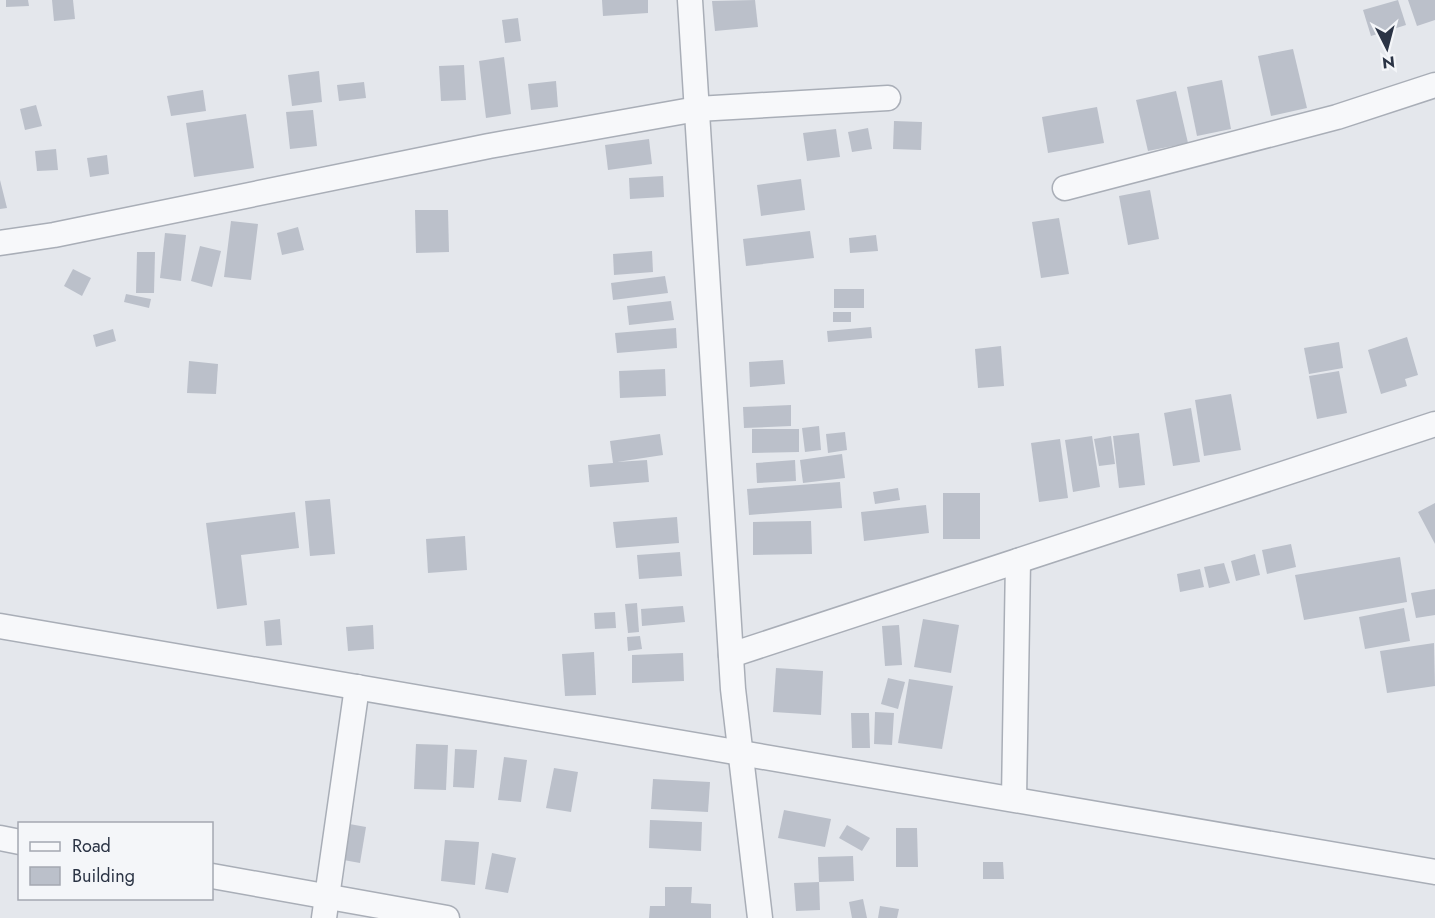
<svg xmlns="http://www.w3.org/2000/svg" width="1435" height="918" viewBox="0 0 1435 918" font-family="Jost,sans-serif">
<style>
.building{fill:#bbc0ca}
.lines{fill:none;stroke-linecap:round;stroke-linejoin:round}
.minor-casing{stroke:#a9aeb7;stroke-width:27}
.minor{stroke:#f7f8fa;stroke-width:24}
</style>
<rect width="100%" height="100%" fill="#e4e7ec"/>
<g class="building">
<polygon points="6,0 28,0 29,6 6,7"/>
<polygon points="52,0 73,0 75,19 54,21"/>
<polygon points="602,0 648,0 648,13 603,16"/>
<polygon points="755,0 758,27 715,31 712,1"/>
<polygon points="1398,0 1406,25 1371,36 1363,10"/>
<polygon points="1408,0 1435,0 1435,20 1417,26"/>
<polygon points="518,18 521,41 505,43 502,20"/>
<polygon points="1293,49 1307,108 1271,116 1258,56"/>
<polygon points="504,57 511,114 486,118 479,61"/>
<polygon points="464,65 466,100 441,101 439,66"/>
<polygon points="319,71 322,102 292,106 288,75"/>
<polygon points="1222,80 1231,129 1197,136 1187,87"/>
<polygon points="556,81 558,107 531,110 528,84"/>
<polygon points="364,82 366,98 339,101 337,85"/>
<polygon points="203,90 206,111 171,116 167,96"/>
<polygon points="1176,91 1188,143 1148,151 1136,100"/>
<polygon points="36,105 42,126 25,130 20,109"/>
<polygon points="1097,107 1104,143 1048,153 1042,117"/>
<polygon points="313,110 317,146 290,149 286,112"/>
<polygon points="246,114 254,168 194,177 186,123"/>
<polygon points="894,121 922,122 921,150 893,149"/>
<polygon points="868,128 872,149 852,152 848,132"/>
<polygon points="836,129 840,157 807,161 803,133"/>
<polygon points="649,139 652,164 608,170 605,145"/>
<polygon points="56,149 58,170 37,171 35,151"/>
<polygon points="107,155 109,174 90,177 87,158"/>
<polygon points="663,176 664,197 630,199 629,178"/>
<polygon points="801,179 805,210 761,216 757,185"/>
<polygon points="0,180 7,208 0,209"/>
<polygon points="1150,190 1159,239 1128,245 1119,196"/>
<polygon points="415,210 448,210 449,252 416,253"/>
<polygon points="1059,218 1069,274 1041,278 1032,222"/>
<polygon points="231,221 258,224 251,280 224,277"/>
<polygon points="298,227 304,250 282,255 277,233"/>
<polygon points="810,231 814,258 746,266 743,239"/>
<polygon points="165,233 186,235 181,281 160,278"/>
<polygon points="876,235 878,251 850,253 849,238"/>
<polygon points="200,246 221,251 212,287 191,281"/>
<polygon points="652,251 653,272 614,275 613,254"/>
<polygon points="137,252 155,252 154,293 136,293"/>
<polygon points="73,269 91,278 82,296 64,286"/>
<polygon points="665,276 668,293 613,300 611,283"/>
<rect x="834" y="289" width="30" height="19"/>
<polygon points="126,294 151,299 149,308 124,302"/>
<polygon points="671,301 674,320 629,325 627,306"/>
<rect x="833" y="312" width="18" height="10"/>
<polygon points="871,327 872,338 828,342 827,331"/>
<polygon points="676,328 677,348 617,353 615,333"/>
<polygon points="113,329 116,341 96,347 93,335"/>
<polygon points="1407,337 1418,375 1405,379 1407,386 1381,394 1368,350"/>
<polygon points="1339,342 1343,368 1309,374 1304,348"/>
<polygon points="1001,346 1004,386 978,388 975,349"/>
<polygon points="783,360 785,384 750,387 749,362"/>
<polygon points="189,361 218,364 216,394 187,393"/>
<polygon points="665,369 666,396 620,398 619,371"/>
<polygon points="1339,371 1347,413 1317,419 1309,376"/>
<polygon points="1231,394 1241,450 1204,456 1195,400"/>
<polygon points="791,405 791,426 744,428 743,407"/>
<polygon points="1191,408 1200,462 1173,466 1164,413"/>
<polygon points="819,426 821,450 805,452 802,428"/>
<polygon points="752,429 799,429 799,452 752,453"/>
<polygon points="845,432 847,450 828,453 826,434"/>
<polygon points="1139,433 1145,485 1119,488 1113,436"/>
<polygon points="660,434 663,455 617,462 647,460 649,482 590,487 588,465 613,463 610,441"/>
<polygon points="1092,436 1100,487 1073,492 1065,440"/>
<polygon points="1111,436 1115,464 1099,466 1094,439"/>
<polygon points="1060,439 1068,498 1039,502 1031,443"/>
<polygon points="842,454 845,478 803,483 800,460"/>
<polygon points="795,460 796,481 757,483 756,463"/>
<polygon points="840,482 842,508 749,515 747,489"/>
<polygon points="898,488 900,500 875,504 873,492"/>
<rect x="943" y="493" width="37" height="46"/>
<polygon points="330,499 335,554 310,556 305,501"/>
<polygon points="1435,503 1435,544 1418,512"/>
<polygon points="926,505 929,533 864,541 861,512"/>
<polygon points="295,512 299,548 241,555 247,605 217,609 206,523"/>
<polygon points="677,517 679,543 616,548 613,522"/>
<polygon points="811,521 812,554 753,555 753,522"/>
<polygon points="465,536 467,570 428,573 426,539"/>
<polygon points="1291,544 1296,567 1267,574 1262,550"/>
<polygon points="680,552 682,576 639,579 637,555"/>
<polygon points="1255,554 1260,575 1236,581 1231,561"/>
<polygon points="1400,557 1407,602 1304,620 1295,575"/>
<polygon points="1224,563 1230,583 1209,588 1204,567"/>
<polygon points="1200,569 1204,587 1180,592 1177,574"/>
<polygon points="1435,589 1435,615 1416,618 1411,593"/>
<polygon points="637,603 639,632 628,633 625,604"/>
<polygon points="683,606 685,622 642,626 641,609"/>
<polygon points="1404,608 1410,641 1365,649 1359,617"/>
<polygon points="615,612 616,628 595,629 594,613"/>
<polygon points="280,619 282,645 266,646 264,621"/>
<polygon points="923,619 959,625 951,673 914,667"/>
<polygon points="373,625 374,649 348,651 346,627"/>
<polygon points="899,625 902,665 885,666 882,626"/>
<polygon points="640,636 642,649 628,651 627,637"/>
<polygon points="1434,643 1435,686 1387,693 1380,651"/>
<polygon points="594,652 596,695 565,696 562,654"/>
<polygon points="683,653 684,681 632,683 632,655"/>
<polygon points="776,668 823,671 821,715 773,712"/>
<polygon points="888,678 905,682 898,709 881,704"/>
<polygon points="909,679 953,686 942,749 898,743"/>
<polygon points="875,712 894,713 892,745 874,744"/>
<polygon points="851,713 869,713 870,748 852,748"/>
<polygon points="416,744 448,745 446,790 414,789"/>
<polygon points="455,749 477,750 474,788 453,787"/>
<polygon points="504,757 527,760 521,802 498,800"/>
<polygon points="554,768 578,772 571,812 546,808"/>
<polygon points="653,779 710,782 708,812 651,809"/>
<polygon points="784,810 831,819 825,847 778,838"/>
<polygon points="650,820 702,822 701,851 649,848"/>
<polygon points="344,823 366,827 360,863 338,859"/>
<polygon points="847,825 870,838 862,851 839,838"/>
<polygon points="896,828 917,828 918,867 896,867"/>
<polygon points="445,840 479,842 475,885 441,881"/>
<polygon points="492,853 516,858 508,893 485,889"/>
<polygon points="853,856 854,881 819,882 818,857"/>
<polygon points="983,862 1003,862 1004,879 983,879"/>
<polygon points="819,882 820,910 796,911 794,883"/>
<polygon points="665,887 692,887 691,903 711,904 711,918 649,918 650,906 665,906"/>
<polygon points="863,899 867,918 852,918 849,902"/>
<polygon points="880,906 899,909 897,918 878,918"/>
</g>
<g class="lines">
<defs>
<g id="minor">
<polyline points="690,0 733,689 760,918"/>
<polyline points="1065,188 1337,117 1435,85"/>
<polyline points="0,243 54,235 489,146 697,109 888,98"/>
<polyline points="0,626 1435,872"/>
<polyline points="731,655 1435,424"/>
<polyline points="1014,799 1018,561"/>
<polyline points="0,838 20,842"/>
<polyline points="212,876 447,918"/>
<polyline points="324,918 357,687"/>
</g>
</defs>
<use href="#minor" class="minor-casing"/>
<use href="#minor" class="minor"/>
</g>
<rect x="18" y="822" width="195" height="78" fill="#f4f6f9" stroke="#a4a8b1" stroke-width="1.5"/>
<rect x="30" y="842" width="30" height="9" fill="#f7f8fa" stroke="#a4a8b1" stroke-width="1.5"/>
<text x="72" y="852" font-size="18" fill="#2b3445">Road</text>
<rect x="30" y="867" width="30" height="18" fill="#bbc0ca" stroke="#a4a8b1" stroke-width="1.5"/>
<text x="72" y="882" font-size="18" fill="#2b3445">Building</text>
<g transform="translate(1387 48) rotate(174)" stroke="#f4f6f9" stroke-width="4.5" paint-order="stroke">
<path d="M0-4.5L10 22L0 15L-10 22Z" fill="#2b3445"/>
<text y="-9" font-size="16" font-weight="bold" text-anchor="middle" fill="#2b3445">N</text>
</g>
</svg>
